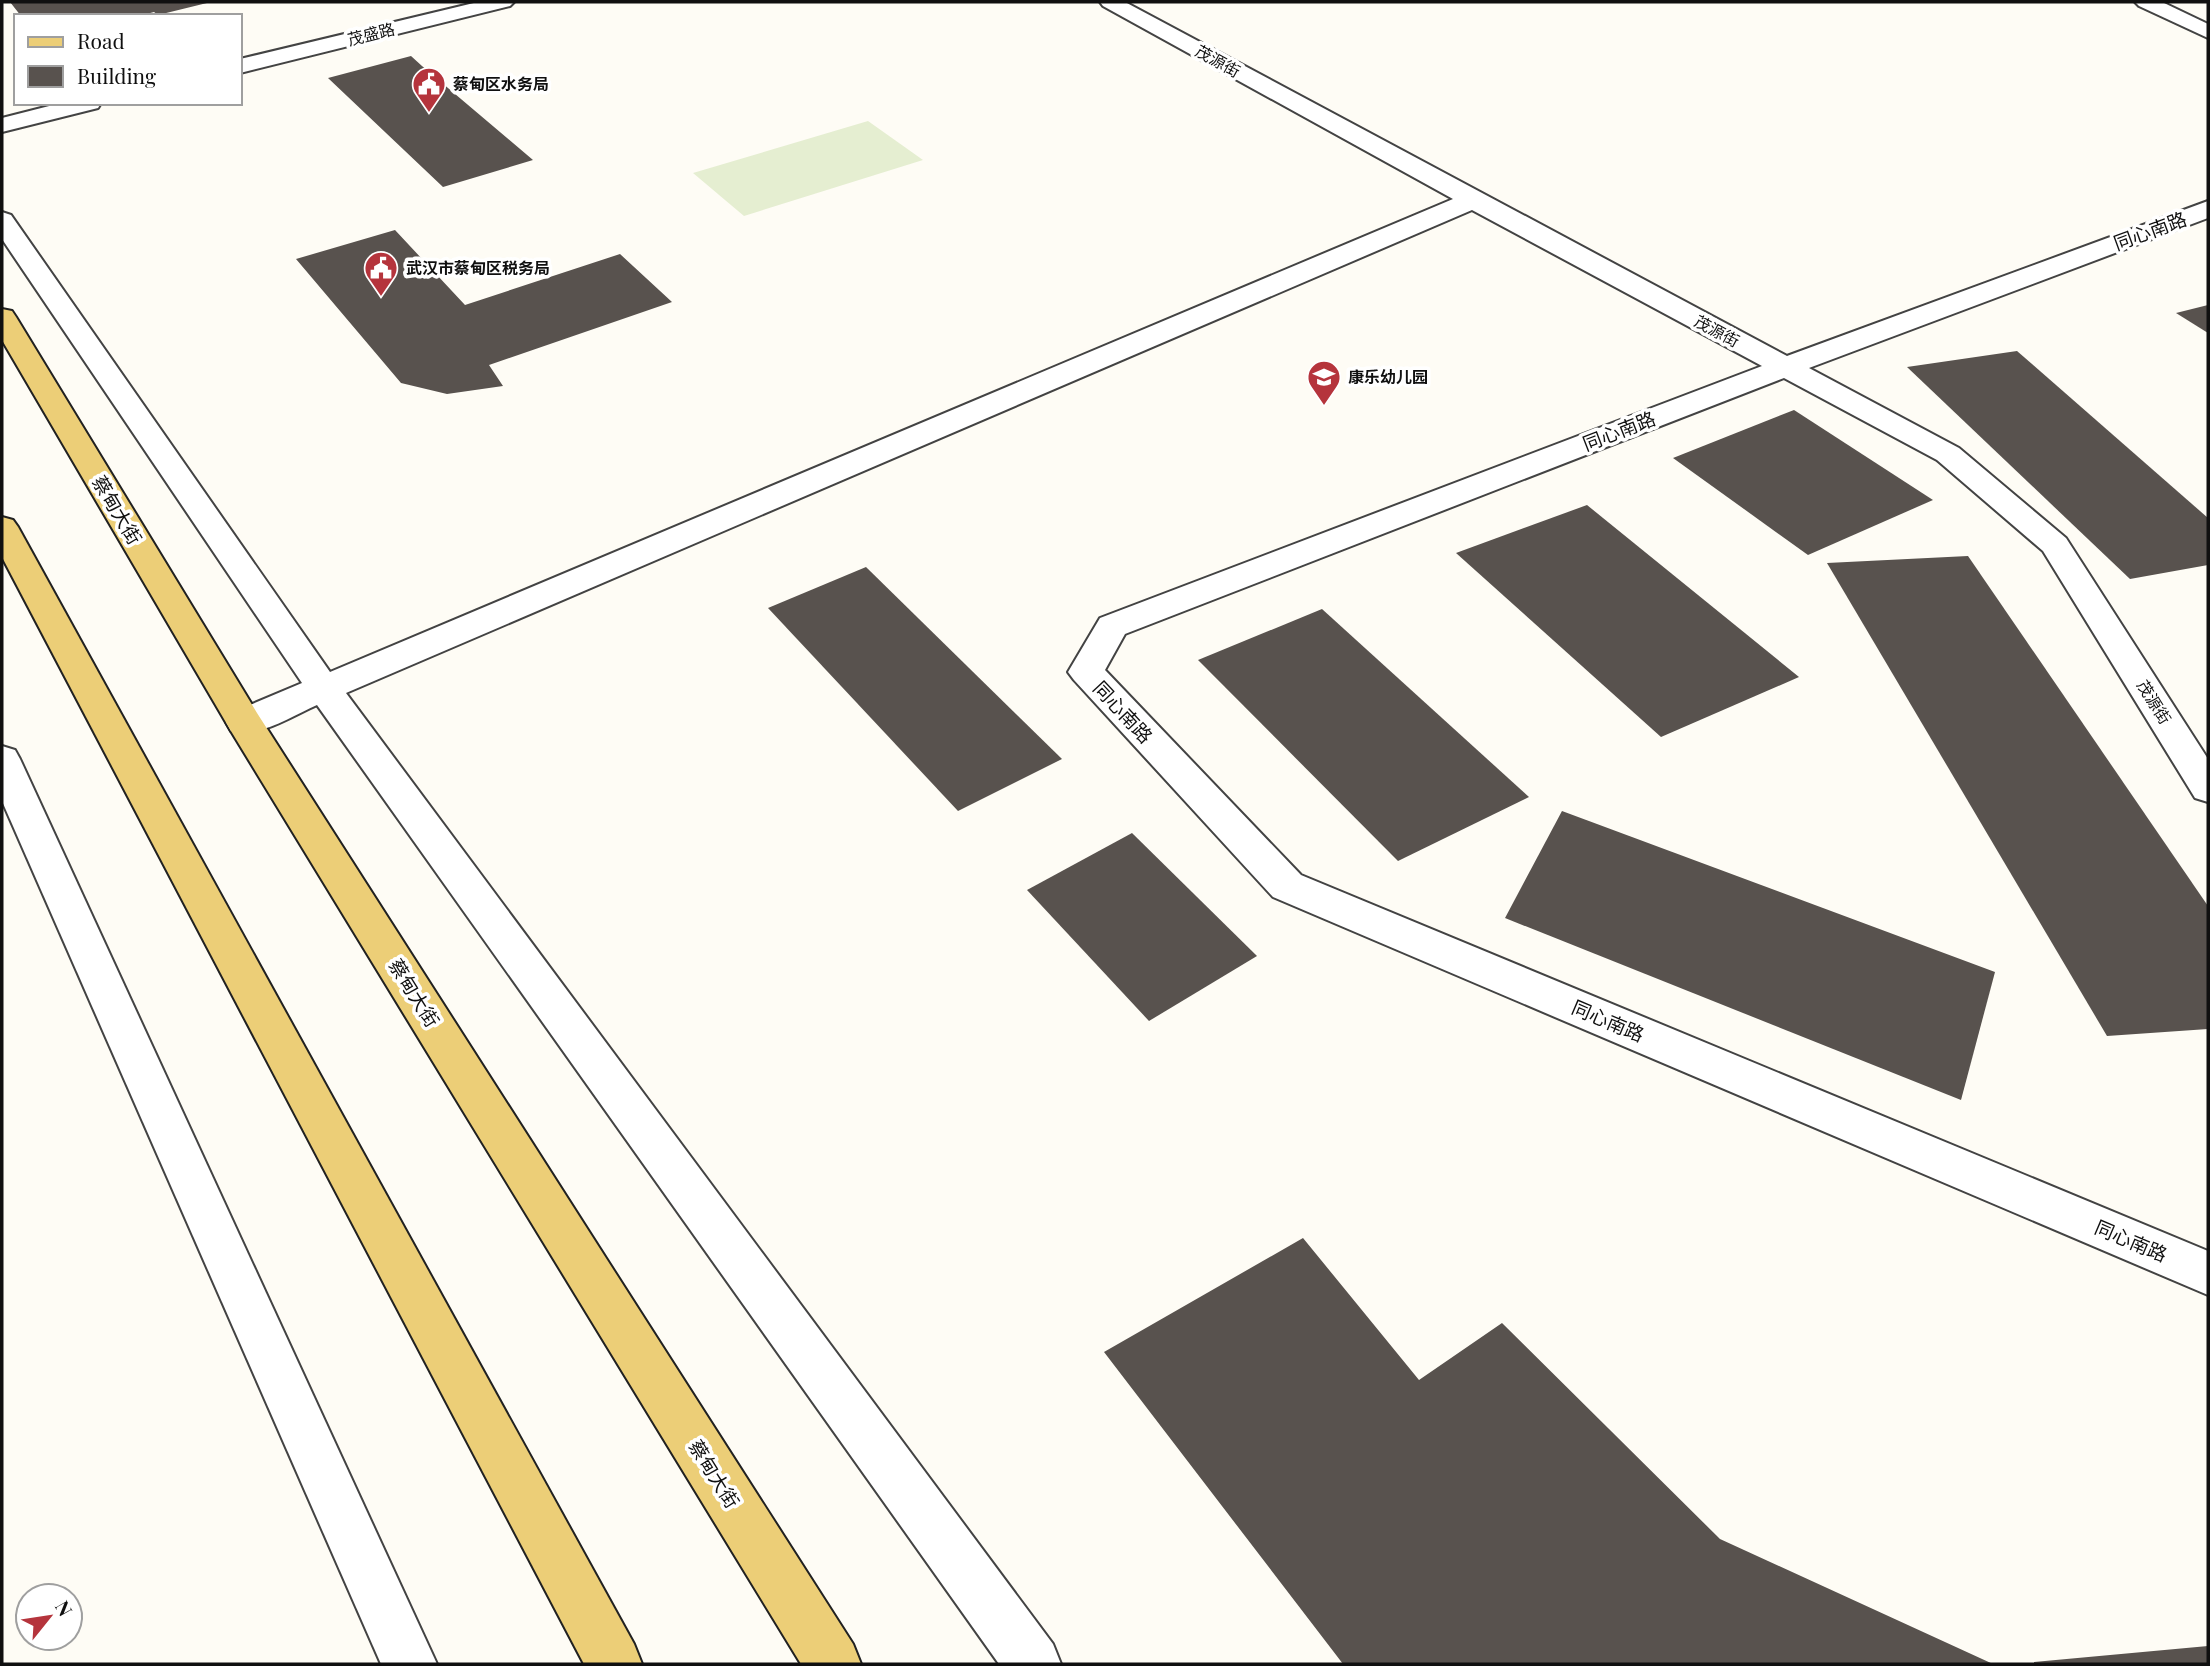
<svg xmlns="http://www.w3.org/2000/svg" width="2210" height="1666" viewBox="0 0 2210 1666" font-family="'Playfair Display','Noto Sans SC',serif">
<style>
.pitch{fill:#e5eed1}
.building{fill:#58524e}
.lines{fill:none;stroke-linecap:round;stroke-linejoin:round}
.minor-casing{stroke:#434343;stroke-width:4}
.major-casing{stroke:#212121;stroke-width:4}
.minor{fill:#fff;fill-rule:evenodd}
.major{fill:#ecce77;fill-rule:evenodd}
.labels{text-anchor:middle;stroke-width:7;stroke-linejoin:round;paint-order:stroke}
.far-street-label{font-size:16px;fill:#101010;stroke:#fff}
.far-poi-label{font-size:16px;font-weight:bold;fill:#101010;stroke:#fff;text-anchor:start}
.street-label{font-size:19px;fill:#101010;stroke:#fff}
</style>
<rect width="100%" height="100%" fill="#fefcf5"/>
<polygon class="pitch" points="868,121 923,160 744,216 693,173"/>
<g class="building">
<polygon points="10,2 207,2 207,3 158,15 154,12 139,16 21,16"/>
<polygon points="411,56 422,66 533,160 443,187 328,78"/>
<polygon points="395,230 465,305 620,254 672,302 489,365 503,386 447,394 401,383 296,259"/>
<polygon points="2208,305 2208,333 2176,313"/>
<polygon points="2017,351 2208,518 2208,565 2130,579 1907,367"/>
<polygon points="1794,410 1933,500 1808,555 1673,458"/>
<polygon points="1587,505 1799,677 1661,737 1456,553"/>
<polygon points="1968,556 2208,906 2208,1029 2107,1036 1827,563"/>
<polygon points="866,567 1062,759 958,811 768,608"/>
<polygon points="1322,609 1529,797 1398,861 1198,660"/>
<polygon points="1562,811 1995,972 1961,1100 1505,918"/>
<polygon points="1132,833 1257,956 1149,1021 1027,890"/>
<polygon points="1303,1238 1419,1380 1502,1323 1720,1539 1993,1664 1343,1664 1104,1352"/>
<polygon points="2208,1646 2208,1664 2034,1664 2034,1662"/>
</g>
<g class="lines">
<defs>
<g id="minor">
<polygon points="478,2 514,2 510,6 240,73 240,59"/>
<path d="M1100,2H1125L1787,356L2208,201V218L1809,368L1959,448L2066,538L2208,759V802L2195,798L2043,551L1937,460L1784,378L1125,634L1105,670L1301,875L2208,1251V1295L1273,897L1074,680L1068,672L1100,618L1762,366L1472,210L346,693L1053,1644L1061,1664H999L317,705C292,716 258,739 231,731L226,722L231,713L302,683L2,239V212L11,215L330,672L1453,199L1103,6Z"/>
<polygon points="2135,2 2162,2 2208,24 2208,38 2139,6"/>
<polygon points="61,103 101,103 98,108 2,132 2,118"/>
<polygon points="2,746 15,750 20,759 437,1664 381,1664 2,801"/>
</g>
<g id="major">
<polygon points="2,309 12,311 16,317 257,713 853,1644 861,1664 801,1664 231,731 2,340"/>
<polygon points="2,517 13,520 18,527 634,1644 642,1664 584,1664 2,557"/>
</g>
</defs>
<use href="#minor" class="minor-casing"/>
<use href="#major" class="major-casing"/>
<use href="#minor" class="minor"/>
<use href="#major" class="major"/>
</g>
<defs>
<symbol id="civic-pin" viewBox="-11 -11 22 30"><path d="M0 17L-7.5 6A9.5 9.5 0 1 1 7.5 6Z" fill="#b5343c" stroke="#fff"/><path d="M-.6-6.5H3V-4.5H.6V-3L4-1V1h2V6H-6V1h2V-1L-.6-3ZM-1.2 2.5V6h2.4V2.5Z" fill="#fff"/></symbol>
<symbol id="school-pin" viewBox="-11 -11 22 30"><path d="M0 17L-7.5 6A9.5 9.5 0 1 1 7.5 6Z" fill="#b5343c" stroke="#fff"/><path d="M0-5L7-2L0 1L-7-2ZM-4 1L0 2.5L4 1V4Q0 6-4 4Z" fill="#fff"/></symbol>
</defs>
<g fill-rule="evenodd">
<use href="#civic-pin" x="410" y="65" width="38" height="52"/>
<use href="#civic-pin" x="362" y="249" width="38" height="52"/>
<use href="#school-pin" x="1305" y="358" width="38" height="52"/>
</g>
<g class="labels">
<g class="far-street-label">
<text transform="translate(371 34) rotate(-14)" y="6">茂盛路</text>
<text transform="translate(1218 61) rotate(29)" y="6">茂源街</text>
<text transform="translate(1717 331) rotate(28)" y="6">茂源街</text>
<text transform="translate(2154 702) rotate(58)" y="6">茂源街</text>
</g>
<g class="far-poi-label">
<text x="453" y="90">蔡甸区水务局</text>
<text x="406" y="274">武汉市蔡甸区税务局</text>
<text x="1348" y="383">康乐幼儿园</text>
</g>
<g class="street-label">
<text transform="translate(2150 231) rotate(-20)" y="7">同心南路</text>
<text transform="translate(1619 431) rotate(-21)" y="7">同心南路</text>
<text transform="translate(117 510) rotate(59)" y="7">蔡甸大街</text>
<text transform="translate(1123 712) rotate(47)" y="7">同心南路</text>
<text transform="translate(414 993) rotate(58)" y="7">蔡甸大街</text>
<text transform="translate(1608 1021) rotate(23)" y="7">同心南路</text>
<text transform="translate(2131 1241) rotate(23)" y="7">同心南路</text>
<text transform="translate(714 1474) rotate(58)" y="7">蔡甸大街</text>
</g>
</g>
<rect width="2210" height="1666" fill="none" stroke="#101010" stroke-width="7"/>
<rect x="14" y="14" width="228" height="91" fill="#ffffff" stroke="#9f9f9f" stroke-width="2"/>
<rect x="28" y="37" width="35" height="10" fill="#ecce77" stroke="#9f9f9f" stroke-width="2"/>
<text x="77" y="49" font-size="21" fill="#101010">Road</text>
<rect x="28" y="66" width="35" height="21" fill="#58524e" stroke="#9f9f9f" stroke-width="2"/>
<text x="77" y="84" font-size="21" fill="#101010">Building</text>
<g transform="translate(49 1617) rotate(60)"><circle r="33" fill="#ffffff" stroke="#9f9f9f" stroke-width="2"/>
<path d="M0-5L12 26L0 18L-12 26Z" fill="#b5343c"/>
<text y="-10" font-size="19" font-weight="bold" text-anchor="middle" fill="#101010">N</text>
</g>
</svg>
